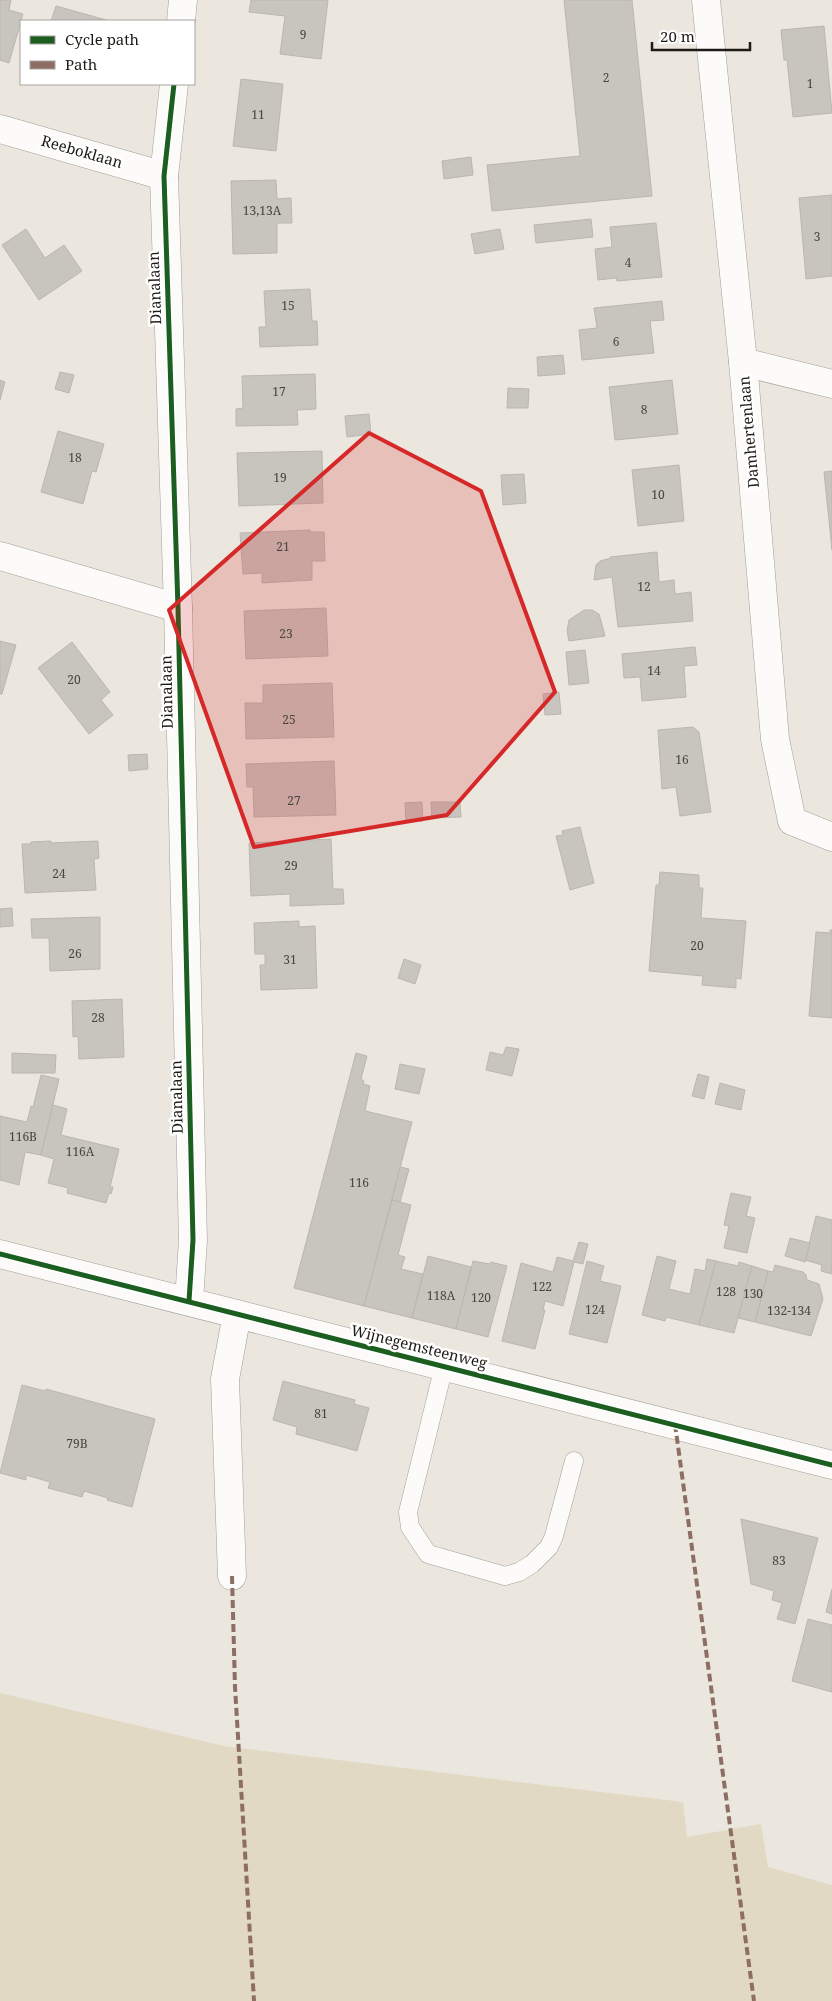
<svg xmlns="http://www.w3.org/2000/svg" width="832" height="2001" viewBox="0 0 832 2001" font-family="'Noto Serif',serif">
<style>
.green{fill:#e2d9c5}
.building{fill:#c8c4be;stroke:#bab7b0}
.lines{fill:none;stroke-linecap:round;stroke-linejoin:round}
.lane-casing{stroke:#a19e97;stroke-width:19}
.street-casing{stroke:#a19e97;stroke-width:29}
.secondary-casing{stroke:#a19e97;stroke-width:29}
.lane{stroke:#fcfbfa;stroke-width:18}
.street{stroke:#fcfbfa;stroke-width:28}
.secondary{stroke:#fcfbfa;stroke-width:28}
.quiet{stroke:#8d6e63;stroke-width:4;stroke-dasharray:8 4;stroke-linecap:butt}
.cycleway-casing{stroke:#fff;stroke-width:8}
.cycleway{stroke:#1b5e20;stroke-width:5}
.marked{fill:#d62828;fill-opacity:0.2;stroke:#d62828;stroke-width:4;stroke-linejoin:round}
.labels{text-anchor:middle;stroke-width:5;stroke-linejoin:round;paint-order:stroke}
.number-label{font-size:12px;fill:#48453f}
.street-label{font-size:15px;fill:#1e1b15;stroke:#fff}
</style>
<rect width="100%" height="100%" fill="#ebe7de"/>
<polygon class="green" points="0,1693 224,1746 683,1802 687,1837 761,1824 768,1867 832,1885 832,2001 0,2001"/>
<g class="building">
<polygon points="0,0 11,0 9,10 23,14 9,63 0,60"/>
<polygon points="251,0 328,0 321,59 280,54 285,16 249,12"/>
<polygon points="564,0 632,0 652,196 492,211 487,165 580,156"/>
<polygon points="56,6 110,21 51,21"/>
<polygon points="824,26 832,113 793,117 787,60 784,60 781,30"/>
<polygon points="241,79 283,84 276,151 233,146"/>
<polygon points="471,157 473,175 444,179 442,161"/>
<polygon points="276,180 277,199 291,198 292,223 277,223 277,253 233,254 231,181"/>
<polygon points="832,195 832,276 806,279 799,198"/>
<polygon points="591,219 593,237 536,243 534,225"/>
<polygon points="656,223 662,277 617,281 616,278 598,280 595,249 612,247 610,227"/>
<polygon points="26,229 45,258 64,245 82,271 39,300 2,245"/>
<polygon points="500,229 504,249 475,254 471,234"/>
<polygon points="310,289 312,321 317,321 318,345 260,347 259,327 266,327 264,291"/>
<polygon points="662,301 664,320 650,321 654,353 582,360 579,330 597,328 594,308"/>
<polygon points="563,355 565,374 538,376 537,357"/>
<polygon points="60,372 74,375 69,393 55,389"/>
<polygon points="315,374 316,409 297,410 298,425 236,426 236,409 243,408 242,376"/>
<polygon points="0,380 5,382 0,400"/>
<polygon points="672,380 678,434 615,440 609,387"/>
<polygon points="508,388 529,389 528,408 507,408"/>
<polygon points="369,414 371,434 347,437 345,416"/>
<polygon points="58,431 104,444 96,472 92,471 83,504 41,492"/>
<polygon points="322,451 323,503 239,506 237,453"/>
<polygon points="679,465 684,521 638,526 632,470"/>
<polygon points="832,471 832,550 824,472"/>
<polygon points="524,474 526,503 503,505 501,475"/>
<polygon points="310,530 310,532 324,532 325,561 312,561 312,580 262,583 262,573 243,574 240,533"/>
<polygon points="657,552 659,582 674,580 675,594 691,592 693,621 618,627 612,577 594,580 596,565 600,561 611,558 610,557"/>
<polygon points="326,608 328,656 246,659 244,611"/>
<polygon points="584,610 592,610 599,614 605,636 569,641 567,631 569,620"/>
<polygon points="0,641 16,645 2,694 0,694"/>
<polygon points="72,642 110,692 101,700 113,715 89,734 38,668"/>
<polygon points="695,647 697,665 684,666 686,697 642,701 640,677 624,678 622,654"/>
<polygon points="585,650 589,683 569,685 566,652"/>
<polygon points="332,683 334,737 246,739 245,703 263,703 263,685"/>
<polygon points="559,692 561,714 545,715 543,694"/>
<polygon points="693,727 699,732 711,812 680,816 676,787 662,789 658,730"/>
<polygon points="147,754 148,769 129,771 128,755"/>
<polygon points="334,761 336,815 254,817 253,787 247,787 246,764"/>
<polygon points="422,802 423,821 406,822 405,803"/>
<polygon points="431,802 460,802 461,817 432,818"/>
<polygon points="580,827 594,883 570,890 556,836 563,835 562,831"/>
<polygon points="331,839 333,889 343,889 344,904 290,906 290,894 251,896 249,843"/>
<polygon points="51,841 51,843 98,841 99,858 94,859 96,890 25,893 22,844 31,844 31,842"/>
<polygon points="660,872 699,875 699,888 703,888 701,918 746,921 741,979 736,978 736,988 702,985 703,976 649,971 656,885 659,885"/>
<polygon points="12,908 13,926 0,927 0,909"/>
<polygon points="100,917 100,969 50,971 49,938 32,938 31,919"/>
<polygon points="299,921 299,927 315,926 317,988 261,990 260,965 265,965 265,954 255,954 254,923"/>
<polygon points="830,930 832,930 832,1018 809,1016 816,932 830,933"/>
<polygon points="404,959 421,965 415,984 398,978"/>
<polygon points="122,999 124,1057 79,1059 78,1036 73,1037 72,1001"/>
<polygon points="506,1047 519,1049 512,1076 486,1070 490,1052 503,1055"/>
<polygon points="12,1053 56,1055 55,1073 12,1073"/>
<polygon points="356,1053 367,1056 361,1079 364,1081 363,1084 370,1086 365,1111 412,1122 364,1306 294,1288"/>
<polygon points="400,1064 425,1069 419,1094 395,1089"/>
<polygon points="698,1074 709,1077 704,1099 692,1096"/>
<polygon points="41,1075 59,1079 41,1155 25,1152 19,1185 0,1180 0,1116 27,1122 31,1106 33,1107"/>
<polygon points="720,1083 745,1090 741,1110 715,1104"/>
<polygon points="53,1105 67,1109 61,1135 119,1149 110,1187 113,1187 111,1194 109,1193 106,1203 67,1193 68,1188 48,1183 54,1159 41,1155"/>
<polygon points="400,1167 409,1169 400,1202 392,1200"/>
<polygon points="731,1193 751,1197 746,1216 755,1218 747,1253 724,1248 729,1226 724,1225"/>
<polygon points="392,1200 411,1205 398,1255 405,1257 401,1269 423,1274 412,1318 364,1306"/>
<polygon points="816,1216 832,1220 832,1274 821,1271 822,1265 805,1260"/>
<polygon points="790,1238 810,1243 805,1262 785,1256"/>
<polygon points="579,1242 588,1244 583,1264 574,1262 563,1306 545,1301 543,1310 545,1310 535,1349 502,1341 521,1263 553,1272 557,1257 573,1261"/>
<polygon points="428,1256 471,1267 456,1329 412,1318"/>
<polygon points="657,1256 676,1261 669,1289 690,1294 695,1269 705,1271 707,1259 716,1261 699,1325 666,1317 665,1321 642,1315"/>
<polygon points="473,1261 490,1264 491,1262 507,1266 488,1337 456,1329"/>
<polygon points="587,1261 604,1266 600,1281 621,1286 607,1343 569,1334"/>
<polygon points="716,1261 738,1266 739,1262 752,1266 734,1333 699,1325"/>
<polygon points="775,1265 803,1272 806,1275 807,1280 819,1284 823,1299 811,1336 755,1322 768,1271 773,1272"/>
<polygon points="752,1266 768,1271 755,1322 738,1318"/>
<polygon points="283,1381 355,1400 354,1404 369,1408 357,1451 296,1434 297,1427 273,1420"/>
<polygon points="22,1385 45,1391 46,1389 155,1419 132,1507 107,1500 108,1498 84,1491 82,1497 48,1488 50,1482 26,1475 26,1480 0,1473"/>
<polygon points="741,1519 818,1538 795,1624 777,1619 782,1603 772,1600 774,1591 751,1584"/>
<polygon points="832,1589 832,1614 826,1612"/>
<polygon points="808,1619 832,1625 832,1692 792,1681"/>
</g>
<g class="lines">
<defs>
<polyline id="lane" points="444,1366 408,1512 410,1527 428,1554 505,1576 519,1572 532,1564 549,1547 554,1536 574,1461"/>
<g id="street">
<polyline points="706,0 743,362 775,739 792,821 832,837"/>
<polyline points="181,21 183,0"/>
<polyline points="174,84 164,176 178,608 193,1240 189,1301"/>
<polyline points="0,129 164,176"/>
<polyline points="743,362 832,384"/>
<polyline points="0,556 178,608"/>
<polyline points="232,1576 225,1379 237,1314"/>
</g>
<polyline id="secondary" points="0,1254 832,1465"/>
</defs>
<use href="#lane" class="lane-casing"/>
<use href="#street" class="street-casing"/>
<use href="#secondary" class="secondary-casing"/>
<use href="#lane" class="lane"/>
<use href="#street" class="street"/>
<use href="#secondary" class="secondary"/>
<g class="quiet">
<polyline points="675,1424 754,2001"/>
<polyline points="232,1576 235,1687 254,2001"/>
</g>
<defs>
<g id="cycleway">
<polyline points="174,84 164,176 178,608 193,1240 189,1301"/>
<polyline points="0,1254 832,1465"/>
</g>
</defs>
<use href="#cycleway" class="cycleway-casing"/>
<use href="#cycleway" class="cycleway"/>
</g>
<path class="marked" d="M369,433L481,491L555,692L447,815L254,847L169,610Z"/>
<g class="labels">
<g class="number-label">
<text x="303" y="39">9</text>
<text x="606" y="82">2</text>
<text x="810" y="88">1</text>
<text x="258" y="119">11</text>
<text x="262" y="215">13,13A</text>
<text x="817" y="241">3</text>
<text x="628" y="267">4</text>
<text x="288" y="310">15</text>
<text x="616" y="346">6</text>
<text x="279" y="396">17</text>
<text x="644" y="414">8</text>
<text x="75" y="462">18</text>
<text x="280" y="482">19</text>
<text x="658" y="499">10</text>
<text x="283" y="551">21</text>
<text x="644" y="591">12</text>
<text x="286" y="638">23</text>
<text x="654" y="675">14</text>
<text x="74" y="684">20</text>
<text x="289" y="724">25</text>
<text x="682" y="764">16</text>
<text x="294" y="805">27</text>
<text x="291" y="870">29</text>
<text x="59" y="878">24</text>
<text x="697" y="950">20</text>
<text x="75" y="958">26</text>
<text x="290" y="964">31</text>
<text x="98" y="1022">28</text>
<text x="23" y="1141">116B</text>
<text x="80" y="1156">116A</text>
<text x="359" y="1187">116</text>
<text x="542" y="1291">122</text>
<text x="726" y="1296">128</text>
<text x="753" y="1298">130</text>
<text x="441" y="1300">118A</text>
<text x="481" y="1302">120</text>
<text x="595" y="1314">124</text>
<text x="789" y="1315">132-134</text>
<text x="321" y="1418">81</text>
<text x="77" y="1448">79B</text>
<text x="779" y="1565">83</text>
</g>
<g class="street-label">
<text transform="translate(82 152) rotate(16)" y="5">Reeboklaan</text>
<text transform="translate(155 288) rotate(-92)" y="5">Dianalaan</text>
<text transform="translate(749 432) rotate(-95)" y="5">Damhertenlaan</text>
<text transform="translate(167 692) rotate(-91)" y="5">Dianalaan</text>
<text transform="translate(177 1097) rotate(-91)" y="5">Dianalaan</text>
<text transform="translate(419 1347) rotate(14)" y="5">Wijnegemsteenweg</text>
</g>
</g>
<rect x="20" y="20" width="175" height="65" fill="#ffffff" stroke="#a5a4a1"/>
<rect x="30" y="36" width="25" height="8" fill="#1b5e20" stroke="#a5a4a1"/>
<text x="65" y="45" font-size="15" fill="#1e1b15">Cycle path</text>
<rect x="30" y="61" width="25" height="8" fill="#8d6e63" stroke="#a5a4a1"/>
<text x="65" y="70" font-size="15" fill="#1e1b15">Path</text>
<path d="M652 42v8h98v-8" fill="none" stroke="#1e1b15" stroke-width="2.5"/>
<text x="660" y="42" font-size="15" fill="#1e1b15" stroke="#ffffff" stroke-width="4" paint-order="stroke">20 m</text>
</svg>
